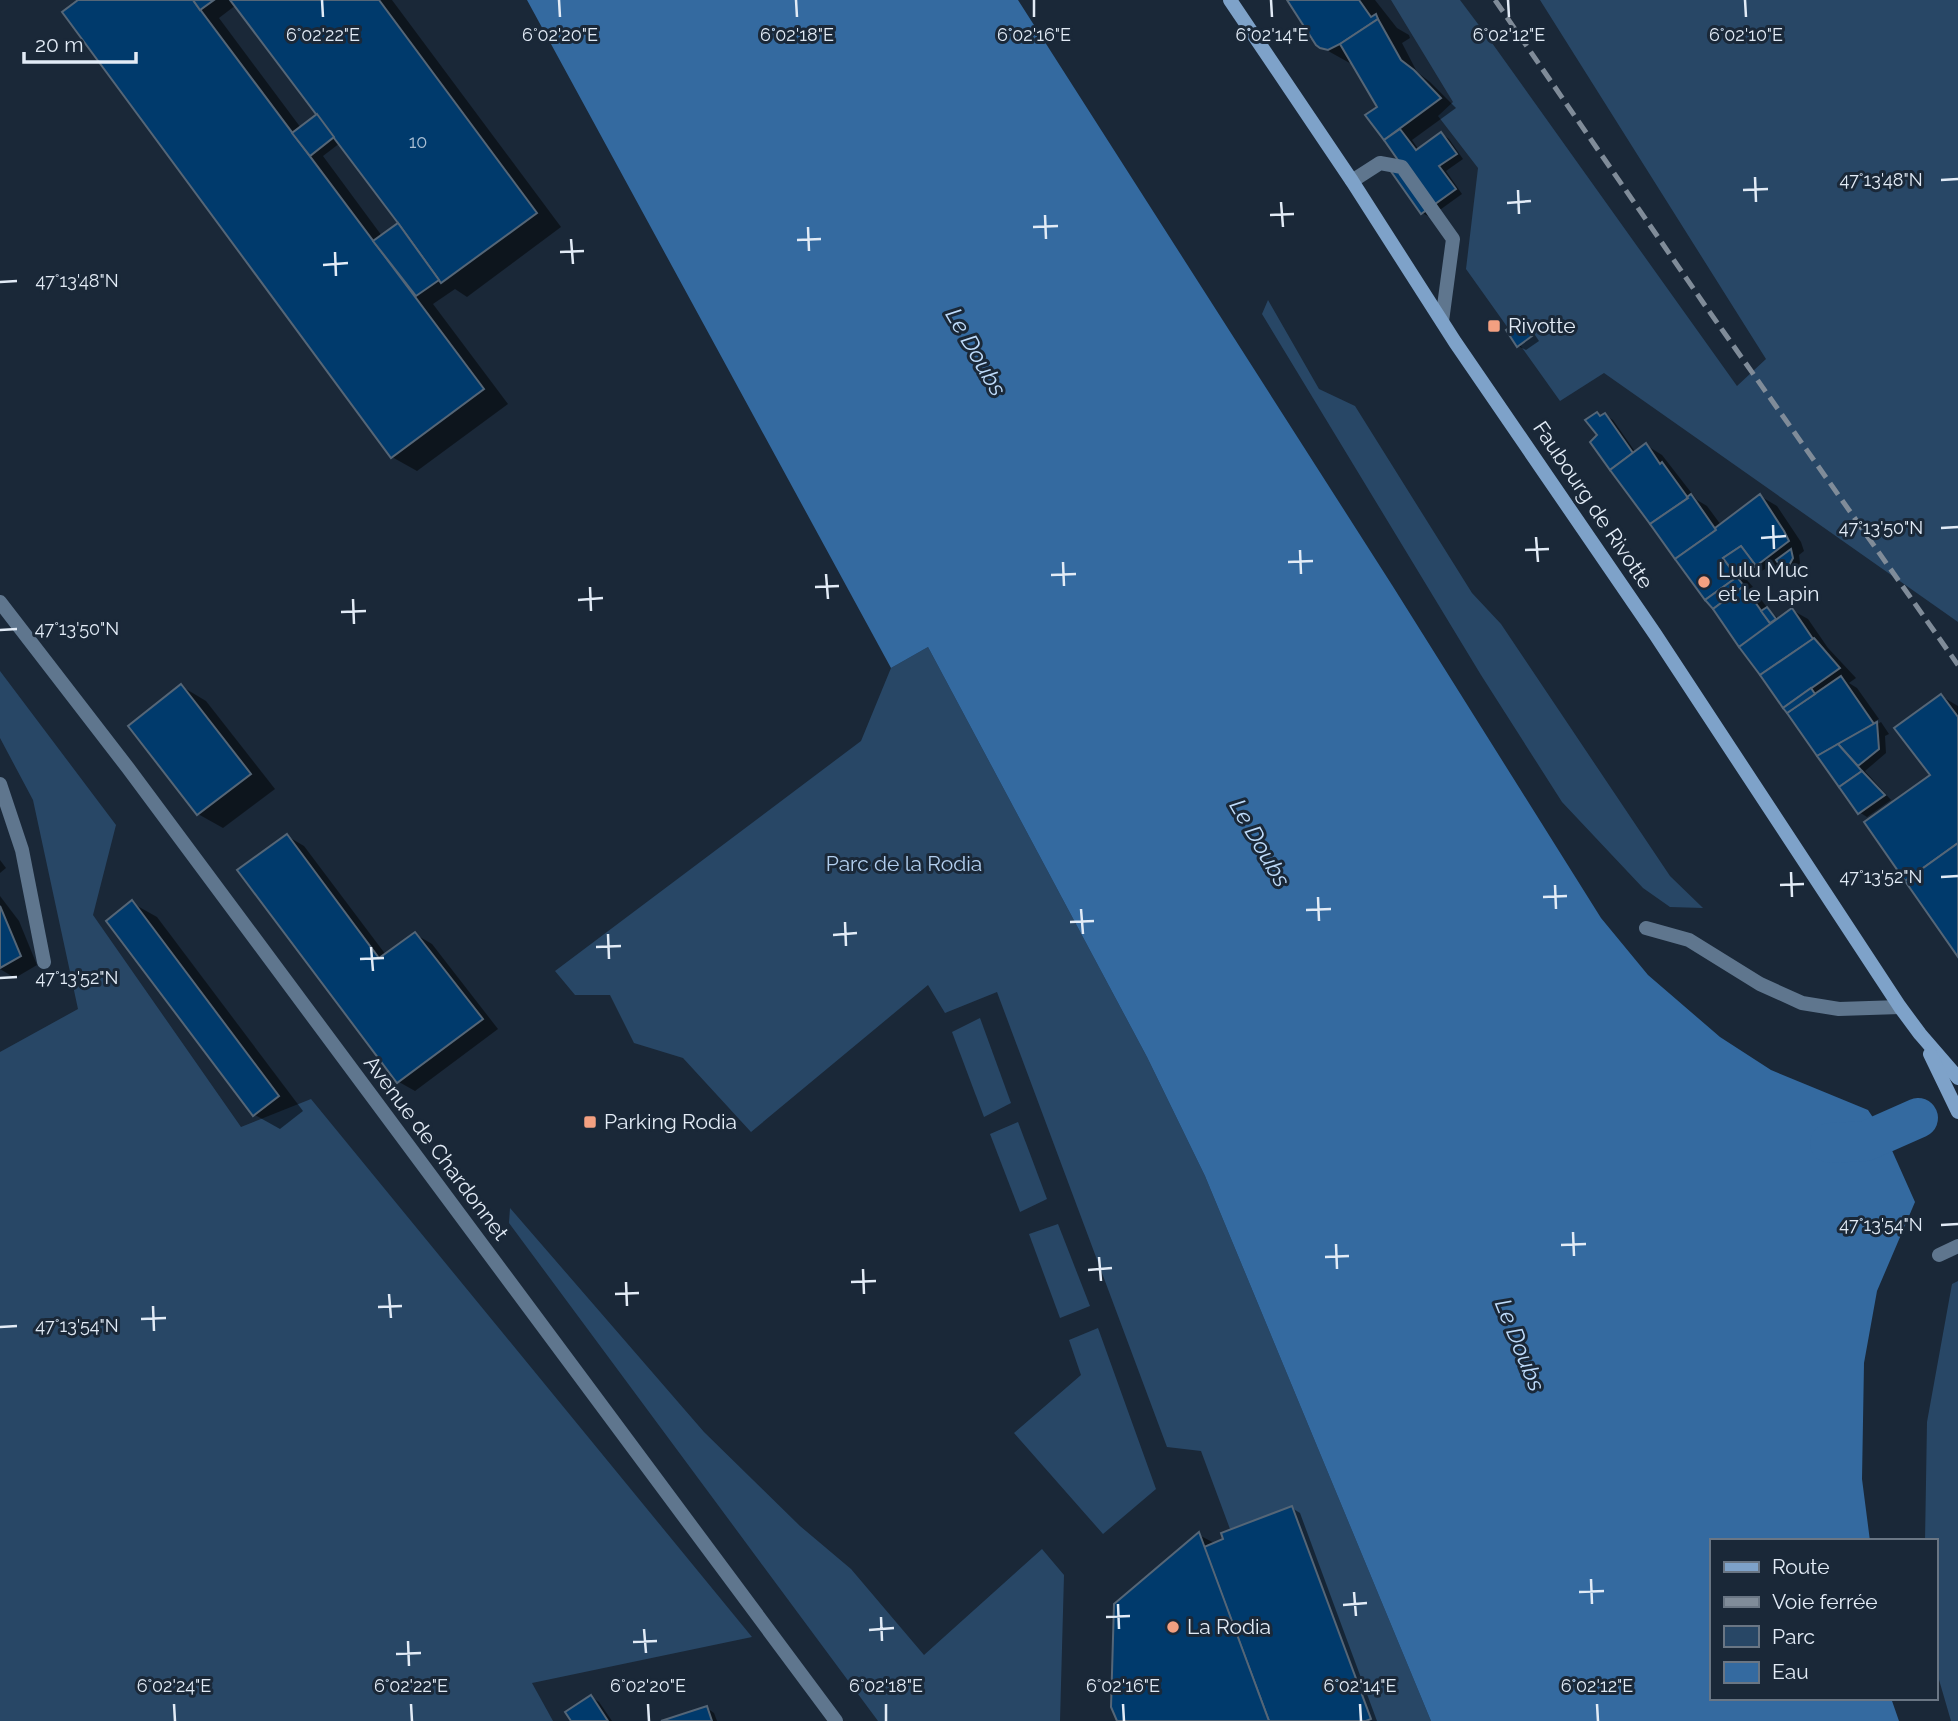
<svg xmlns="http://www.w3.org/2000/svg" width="1958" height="1721" viewBox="0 0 1958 1721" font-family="Raleway,sans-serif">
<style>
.green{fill:#284766}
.water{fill:#346aa0}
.shadow{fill:#0007;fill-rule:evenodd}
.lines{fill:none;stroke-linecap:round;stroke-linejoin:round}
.canal{stroke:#346aa0;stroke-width:40}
.building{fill:#003a6c;stroke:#567;stroke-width:2}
.service{stroke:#5f768e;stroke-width:14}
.minor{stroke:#5f768e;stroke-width:14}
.secondary{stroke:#7ea2c9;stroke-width:14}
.rail{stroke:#808c99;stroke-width:5;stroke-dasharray:14 7;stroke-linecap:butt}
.ticks{fill:none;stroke:#e2ebf6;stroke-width:2.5}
.poi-dot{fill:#f3a081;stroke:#1a2838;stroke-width:2.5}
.labels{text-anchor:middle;stroke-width:6;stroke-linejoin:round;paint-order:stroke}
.number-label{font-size:18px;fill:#aabfd4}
.poi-label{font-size:21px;fill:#e2ebf6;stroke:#1a2838;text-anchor:start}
.street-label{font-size:21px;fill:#e2ebf6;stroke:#1a2838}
.park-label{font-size:21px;fill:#b3cfef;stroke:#1a2838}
.water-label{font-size:23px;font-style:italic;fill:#bfdcfb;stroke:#1a2838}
.ticks-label{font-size:18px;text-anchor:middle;fill:#e2ebf6;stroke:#1a2838;stroke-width:6;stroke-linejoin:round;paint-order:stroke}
</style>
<rect width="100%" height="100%" fill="#1a2838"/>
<g class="green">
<polygon points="1391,0 1460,0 1487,36 1737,386 1766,359 1540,0 1958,0 1958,622 1604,373 1560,401 1466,269 1478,168 1438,116 1453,102"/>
<polygon points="1268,300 1319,389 1355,406 1472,593 1501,624 1670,876 1703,908 1670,907 1643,888 1562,802 1481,675 1262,314"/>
<polygon points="928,647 1147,1057 1205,1176 1431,1721 1366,1721 1371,1719 1292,1507 1230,1529 1201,1451 1167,1447 997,992 945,1013 928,985 751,1132 683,1058 634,1043 610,995 575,995 555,971 861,741 891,668"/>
<polygon points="0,671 116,825 93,915 241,1127 311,1099 752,1637 532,1683 553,1721 0,1721 0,1052 78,1009 33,800 0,738"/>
<polygon points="980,1018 1011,1103 984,1117 952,1032"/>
<polygon points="1018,1122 1047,1199 1020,1212 990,1134"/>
<polygon points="510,1208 704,1432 800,1526 851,1569 924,1655 1042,1549 1064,1575 1060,1721 878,1721 509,1223"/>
<polygon points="1058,1224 1090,1306 1060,1318 1029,1234"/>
<polygon points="1958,1281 1958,1721 1951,1721 1935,1666 1935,1541 1925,1541 1927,1422 1952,1284"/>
<polygon points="1098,1328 1156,1489 1103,1534 1014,1433 1081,1375 1069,1340"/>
</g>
<polygon class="water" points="527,0 1018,0 1392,585 1601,918 1648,975 1720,1037 1771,1070 1868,1110 1886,1137 1915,1202 1877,1291 1864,1363 1862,1479 1870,1541 1711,1541 1711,1698 1891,1698 1899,1721 1431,1721 1205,1176 1147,1057 928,647 891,668"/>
<g class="shadow">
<path d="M81,0H392L561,227L467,297L455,289L433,304L508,404L417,471L392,457ZM236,5L319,115L301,128L219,18ZM340,143L400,224L382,236L323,156Z"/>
<polygon points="1289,0 1375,0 1397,28 1409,35 1410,38 1402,43 1417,72 1430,82 1456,108 1412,140 1419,150 1442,134 1449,139 1463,159 1446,171 1462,194 1430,217 1422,213 1402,163 1388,138 1385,138 1379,107 1355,66 1321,47"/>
<polygon points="1521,322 1529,326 1539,341 1526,350 1518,346"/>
<polygon points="1597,414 1602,417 1605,415 1613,420 1636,453 1646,445 1662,455 1697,500 1707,506 1721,525 1760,496 1777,506 1801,542 1804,551 1799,555 1800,563 1793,576 1786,572 1783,567 1774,574 1765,569 1747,580 1753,587 1749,590 1750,592 1760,598 1769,610 1779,619 1792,610 1808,619 1828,648 1856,678 1849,683 1857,688 1879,719 1823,750 1823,755 1881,722 1889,734 1885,736 1886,753 1865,771 1891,800 1867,817 1859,812 1599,435"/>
<polygon points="181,686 206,701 275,789 223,828 198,814"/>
<polygon points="1941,696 1958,706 1958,954 1933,775"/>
<polygon points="287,836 304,846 386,955 415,934 432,944 498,1029 415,1091 399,1082"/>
<polygon points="0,860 6,868 0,873"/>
<polygon points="0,896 19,921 37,965 15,978 0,969"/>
<polygon points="132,903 157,917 303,1111 280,1129 255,1115 108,921"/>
<polygon points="1292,1508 1300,1513 1377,1721 1118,1721 1199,1535 1216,1544"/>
<polygon points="591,1697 599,1702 612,1721 573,1721"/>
<polygon points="707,1708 714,1713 717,1721 667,1721"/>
</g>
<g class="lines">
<polyline class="canal" points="1830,1143 1866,1141 1918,1118"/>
</g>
<g class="building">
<polygon points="78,0 193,0 484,389 391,458 62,12"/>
<polygon points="193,0 214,0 200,10"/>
<polygon points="230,0 379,0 537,213 441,283 398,223"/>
<polygon points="1287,0 1359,0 1371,17 1376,14 1378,19 1340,44 1328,50 1320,48 1316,45"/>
<polygon points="1378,19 1401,60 1414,70 1441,98 1384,140 1365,115 1377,107 1340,44"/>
<polygon points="317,114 334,137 310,156 292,133"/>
<polygon points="1400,129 1416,150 1441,132 1457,154 1439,166 1456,189 1421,214 1390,170 1400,163 1384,140"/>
<polygon points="398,223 439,280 416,296 373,241"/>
<polygon points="1521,320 1532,336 1517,347 1506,330"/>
<polygon points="1597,412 1600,416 1605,413 1633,453 1610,470 1590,442 1597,435 1585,420"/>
<polygon points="1646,443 1660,464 1662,462 1688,498 1650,524 1610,470"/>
<polygon points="1691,494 1716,530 1675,559 1650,524 1688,498 1687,497"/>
<polygon points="1760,494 1784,531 1789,541 1756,566 1741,546 1723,558 1737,577 1705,600 1675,559 1716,530 1715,528"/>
<polygon points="1741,546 1756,566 1737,577 1723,558"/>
<polygon points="1791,549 1793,558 1785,573 1776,560"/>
<polygon points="1737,577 1744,586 1713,609 1705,600"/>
<polygon points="1744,586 1771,625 1739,647 1713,609"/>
<polygon points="1767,607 1776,619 1770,623 1761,611"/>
<polygon points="1792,608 1813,639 1760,675 1739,647"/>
<polygon points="1814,638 1840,668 1783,708 1760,675"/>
<polygon points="1841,676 1874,724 1817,756 1787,713"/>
<polygon points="181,684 251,774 197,815 128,726"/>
<polygon points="1811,688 1815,694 1787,713 1783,708"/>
<polygon points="1941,694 1958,717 1958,843 1905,881 1864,822 1930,775 1894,728"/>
<polygon points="1877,722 1879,749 1858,766 1838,744"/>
<polygon points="1838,744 1862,771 1839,787 1817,756"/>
<polygon points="1862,771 1885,795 1858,814 1839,787"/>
<polygon points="287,834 379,958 415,932 483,1019 397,1083 237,870"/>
<polygon points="1958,843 1958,957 1905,881"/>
<polygon points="132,900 279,1096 253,1116 106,921"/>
<polygon points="0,906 21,956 0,968"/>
<polygon points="1292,1506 1371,1719 1366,1721 1269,1721 1204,1547 1223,1539 1221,1533"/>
<polygon points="1199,1532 1269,1721 1117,1721 1111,1707 1114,1604"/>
<polygon points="591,1695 608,1721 571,1721 565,1712"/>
<polygon points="707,1706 712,1721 661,1721"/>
</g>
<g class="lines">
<g class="service">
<polyline points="1352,181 1380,163 1402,167 1453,239 1442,321"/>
<polyline points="0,784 22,850 44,962"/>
<polyline points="1646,928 1689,940 1760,984 1802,1003 1839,1009 1900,1007"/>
<polyline points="1939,1255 1958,1246"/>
</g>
<polyline class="minor" points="0,602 128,768 836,1721"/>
<g class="secondary">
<polyline points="1230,0 1352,181 1455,342 1655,634 1900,1007 1920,1034 1958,1078"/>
<polyline points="1930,1054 1958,1112"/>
</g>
<polyline class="rail" points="1495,0 1704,304 1958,665"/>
</g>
<path class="ticks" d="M322,0L323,17M559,0L560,17M796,0L797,17M1034,0V17M1271,0L1272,17M1508,0L1509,17M1745,0L1746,17M1755,177L1756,202M1941,180L1958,179M1518,190L1519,214M1743,190L1768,189M1281,202L1283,227M1507,203L1531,201M1045,215L1046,239M1270,215L1294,214M808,227L809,251M1033,227L1058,226M571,239L573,264M797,240L821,239M335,252L336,276M560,252L584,251M323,265L348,263M0,282L17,281M1773,525L1774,549M1941,528L1958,527M1536,537L1538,562M1761,538L1786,536M1300,550L1301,574M1525,550L1549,549M1063,562L1064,586M1288,562L1313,561M826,574L828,599M1051,575L1076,574M590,587L591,611M815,587L839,586M353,599L354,624M578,600L603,598M341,612L366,611M0,630L17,629M1791,872L1792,897M1941,877L1958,876M1555,885L1556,909M1780,885L1804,884M1318,897L1319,921M1543,897L1567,896M1081,909L1083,934M1306,910L1331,909M845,922L846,946M1070,922L1094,921M608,934L609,959M833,935L857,933M371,947L373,971M596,947L621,946M360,959L384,958M0,978L17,977M1941,1225L1958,1224M1573,1232L1574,1256M1336,1244L1337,1269M1561,1245L1586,1244M1099,1257L1101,1281M1325,1257L1349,1256M863,1269L864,1294M1088,1270L1112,1268M626,1282L627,1306M851,1282L876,1281M389,1294L391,1318M615,1294L639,1293M153,1306L154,1331M378,1307L402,1306M141,1319L166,1318M0,1327L17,1326M1591,1579L1592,1604M1354,1592L1356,1616M1579,1592L1604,1591M1118,1604L1119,1629M1343,1605L1367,1603M881,1617L882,1641M1106,1617L1130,1616M644,1629L646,1653M869,1630L894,1628M408,1641L409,1666M633,1642L657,1641M396,1654L421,1653M174,1704L175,1721M411,1704L412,1721M648,1704L649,1721M886,1704V1721M1123,1704L1124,1721M1360,1704L1361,1721M1597,1704L1598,1721"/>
<g class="poi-dot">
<rect x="1487" y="319" width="14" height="14" rx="3.5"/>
<circle cx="1704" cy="582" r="7"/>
<rect x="583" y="1115" width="14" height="14" rx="3.5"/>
<circle cx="1173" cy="1627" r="7"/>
</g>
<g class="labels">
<g class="number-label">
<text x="418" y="148">10</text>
</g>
<g class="poi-label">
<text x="1508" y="333">Rivotte</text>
<text x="1718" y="577">Lulu Muc<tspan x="1718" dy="24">et le Lapin</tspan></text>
<text x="604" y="1129">Parking Rodia</text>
<text x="1187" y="1634">La Rodia</text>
</g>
<g class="street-label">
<text transform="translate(1593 505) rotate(56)" y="7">Faubourg de Rivotte</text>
<text transform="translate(436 1148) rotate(53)" y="7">Avenue de Chardonnet</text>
</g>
<g class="park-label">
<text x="904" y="871">Parc de la Rodia</text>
</g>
<g class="water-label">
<text transform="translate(976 352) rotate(60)" y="8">Le Doubs</text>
<text transform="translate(1260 843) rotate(60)" y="8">Le Doubs</text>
<text transform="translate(1520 1345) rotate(68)" y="8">Le Doubs</text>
</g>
</g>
<g class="ticks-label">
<text x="323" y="41">6°02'22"E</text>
<text x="560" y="41">6°02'20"E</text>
<text x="797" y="41">6°02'18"E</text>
<text x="1034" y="41">6°02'16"E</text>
<text x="1272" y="41">6°02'14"E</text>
<text x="1509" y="41">6°02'12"E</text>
<text x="1746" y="41">6°02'10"E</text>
<text x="1881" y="186">47°13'48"N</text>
<text x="77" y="287">47°13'48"N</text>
<text x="1881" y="534">47°13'50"N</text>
<text x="77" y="635">47°13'50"N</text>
<text x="1881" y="883">47°13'52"N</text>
<text x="77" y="984">47°13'52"N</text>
<text x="1881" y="1231">47°13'54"N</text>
<text x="77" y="1332">47°13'54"N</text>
<text x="174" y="1692">6°02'24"E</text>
<text x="411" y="1692">6°02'22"E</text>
<text x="648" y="1692">6°02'20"E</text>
<text x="886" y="1692">6°02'18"E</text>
<text x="1123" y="1692">6°02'16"E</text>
<text x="1360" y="1692">6°02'14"E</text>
<text x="1597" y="1692">6°02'12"E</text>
</g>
<rect x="1710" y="1539" width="228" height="161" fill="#1a2838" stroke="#6a7684" stroke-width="2"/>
<rect x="1724" y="1562" width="35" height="10" fill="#7ea2c9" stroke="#6a7684" stroke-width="2"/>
<text x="1772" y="1574" font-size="21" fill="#e2ebf6">Route</text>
<rect x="1724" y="1597" width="35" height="10" fill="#808c99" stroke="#6a7684" stroke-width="2"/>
<text x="1772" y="1609" font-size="21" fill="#e2ebf6">Voie ferrée</text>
<rect x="1724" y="1626" width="35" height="21" fill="#284766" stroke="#6a7684" stroke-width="2"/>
<text x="1772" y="1644" font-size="21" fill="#e2ebf6">Parc</text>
<rect x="1724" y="1662" width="35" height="21" fill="#346aa0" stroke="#6a7684" stroke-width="2"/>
<text x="1772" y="1679" font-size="21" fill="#e2ebf6">Eau</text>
<path d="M24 52v10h112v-10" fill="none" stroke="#e2ebf6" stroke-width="3.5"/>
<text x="35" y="52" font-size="21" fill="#e2ebf6" stroke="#1a2838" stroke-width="5" paint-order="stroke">20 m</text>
</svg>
